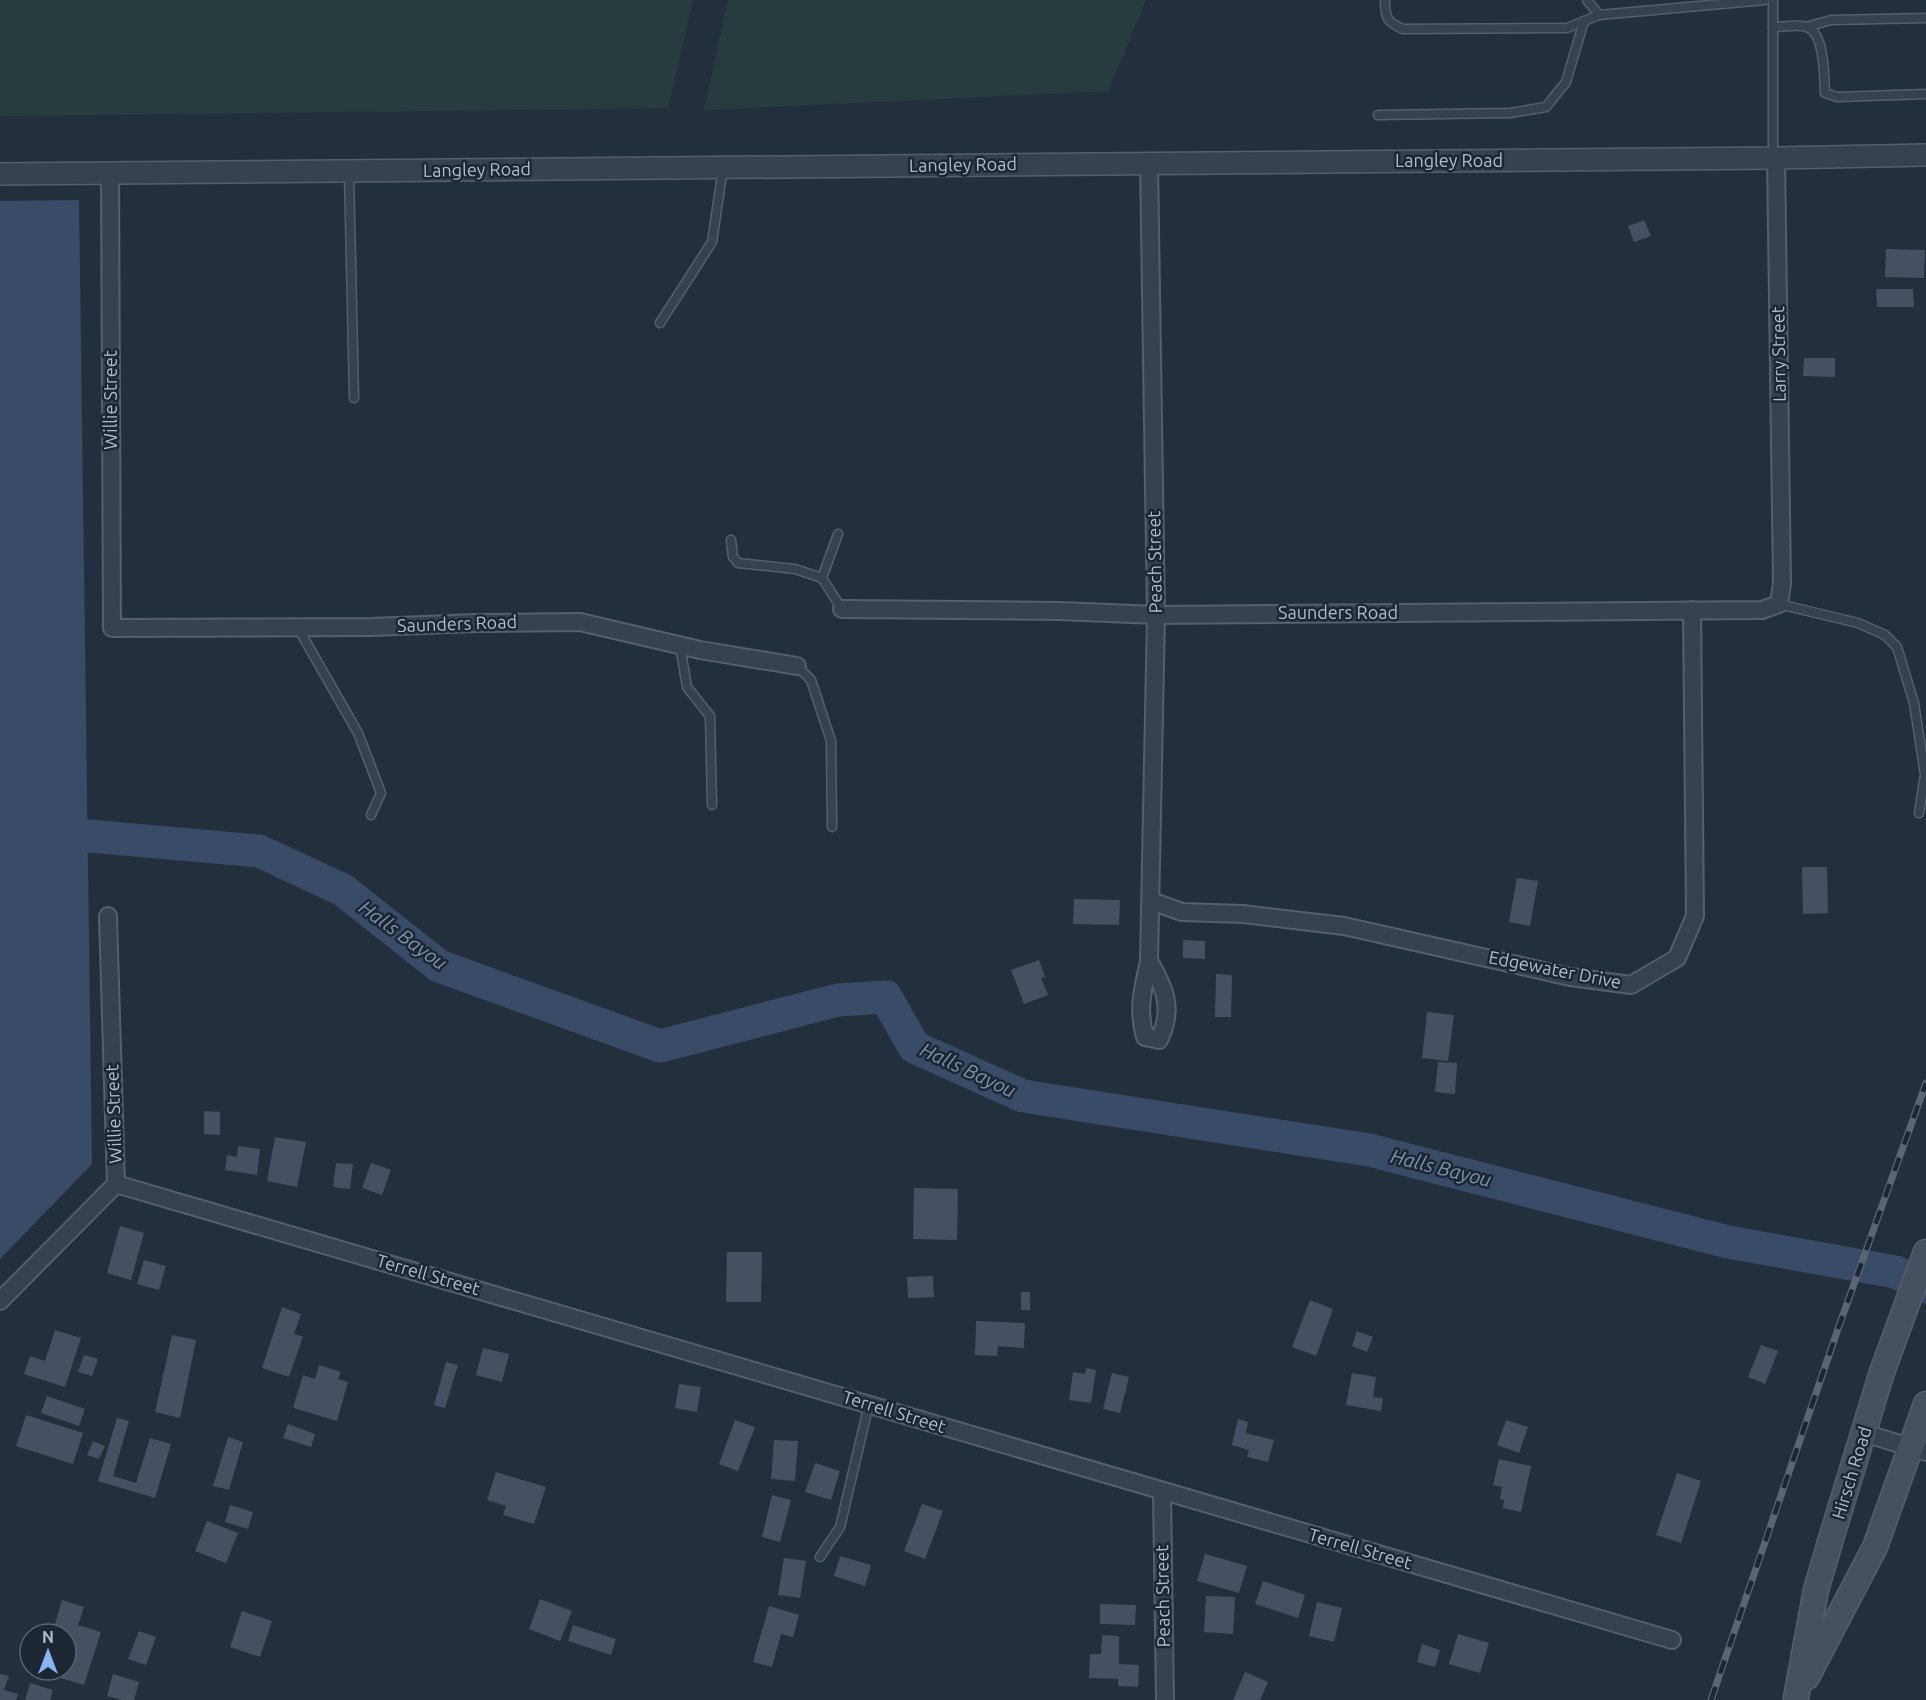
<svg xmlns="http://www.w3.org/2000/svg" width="1926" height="1700" viewBox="0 0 1926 1700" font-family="Ubuntu,sans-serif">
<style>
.green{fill:#263c3f}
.water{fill:#394c67}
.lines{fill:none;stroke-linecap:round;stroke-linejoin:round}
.river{stroke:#394c67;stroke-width:33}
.building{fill:#455162}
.service-casing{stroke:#565f6c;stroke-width:11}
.minor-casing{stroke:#565f6c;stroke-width:20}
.tertiary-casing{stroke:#565f6c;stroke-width:24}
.secondary-casing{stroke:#565f6c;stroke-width:27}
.service{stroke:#38414e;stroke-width:8}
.minor{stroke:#38414e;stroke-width:16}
.tertiary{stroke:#38414e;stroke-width:21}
.secondary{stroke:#465061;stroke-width:24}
.rail-casing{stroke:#5a6575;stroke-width:7}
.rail{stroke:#1d2633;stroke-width:4.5;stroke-dasharray:14;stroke-linecap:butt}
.labels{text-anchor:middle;stroke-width:5;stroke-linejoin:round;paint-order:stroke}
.street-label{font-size:18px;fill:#b4bcc9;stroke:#1d2633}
.water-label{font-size:20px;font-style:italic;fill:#7c92b1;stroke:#1d2633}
</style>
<rect width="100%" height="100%" fill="#242f3e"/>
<g class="green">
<polygon points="0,0 693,0 668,108 0,116"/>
<polygon points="728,0 1146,0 1108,91 704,110"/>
</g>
<polygon class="water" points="79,200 92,1164 0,1259 0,201"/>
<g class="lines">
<polyline class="river" points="0,832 10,829 259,851 343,890 439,966 660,1046 838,1000 886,997 914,1047 1023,1096 1369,1150 1728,1242 1896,1272 1926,1287"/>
</g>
<g class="building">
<polygon points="1644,220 1651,236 1634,242 1628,226"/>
<polygon points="1886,249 1925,250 1924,278 1885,277"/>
<polygon points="1876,289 1913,289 1914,307 1877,307"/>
<polygon points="1804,358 1835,358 1835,377 1803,376"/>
<polygon points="1802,867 1827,867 1828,913 1803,914"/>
<polygon points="1517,878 1538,881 1530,926 1509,922"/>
<polygon points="1074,899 1120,900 1119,925 1073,924"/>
<polygon points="1183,940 1205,941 1205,959 1183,958"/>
<polygon points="1039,960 1045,977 1041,978 1048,995 1024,1004 1011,970"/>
<polygon points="1216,974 1232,975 1231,1017 1215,1017"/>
<polygon points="1427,1012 1454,1015 1448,1061 1422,1058"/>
<polygon points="1438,1062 1457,1063 1455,1094 1435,1092"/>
<polygon points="204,1111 220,1112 220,1135 204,1134"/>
<polygon points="275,1137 306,1142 297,1187 267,1181"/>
<polygon points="238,1146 260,1149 257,1175 225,1170 227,1155 237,1157"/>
<polygon points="336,1163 353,1164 350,1189 333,1187"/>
<polygon points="371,1163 391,1170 382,1195 362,1188"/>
<polygon points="914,1188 958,1189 957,1240 913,1239"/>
<polygon points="120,1226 144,1233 131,1280 107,1273"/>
<polygon points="727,1252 762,1252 761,1302 726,1302"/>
<polygon points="144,1260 166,1266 159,1290 137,1284"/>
<polygon points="933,1276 934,1297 908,1298 907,1277"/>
<rect x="1021" y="1292" width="9" height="18"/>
<polygon points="1310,1300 1333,1309 1316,1356 1292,1347"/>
<polygon points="282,1307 301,1314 294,1334 303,1337 289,1377 262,1368"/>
<polygon points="976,1321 1025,1323 1024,1348 998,1346 997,1356 975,1355"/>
<polygon points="55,1330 81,1338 65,1387 24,1374 30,1356 45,1361"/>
<polygon points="1357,1331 1373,1337 1367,1352 1352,1346"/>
<polygon points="172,1335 196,1340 180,1418 155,1412"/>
<polygon points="1761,1345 1778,1351 1765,1384 1748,1377"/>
<polygon points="483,1348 509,1354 502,1382 476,1375"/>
<polygon points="84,1355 98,1359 92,1376 78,1372"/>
<polygon points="446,1362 458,1365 445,1408 434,1405"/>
<polygon points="319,1365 341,1372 338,1379 348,1382 337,1421 293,1408 303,1375 315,1379"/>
<polygon points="1086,1368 1096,1370 1091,1403 1069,1400 1073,1372 1085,1374"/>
<polygon points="1112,1373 1129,1377 1120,1413 1103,1409"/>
<polygon points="1352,1373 1376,1377 1373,1397 1383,1398 1381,1411 1346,1405"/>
<polygon points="679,1384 701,1387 697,1412 675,1408"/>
<polygon points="47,1396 85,1409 79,1426 41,1413"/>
<polygon points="26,1415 83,1433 73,1464 16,1446"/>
<polygon points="117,1418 129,1421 113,1476 136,1483 150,1438 171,1444 155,1498 98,1481"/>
<polygon points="1238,1419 1248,1422 1246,1433 1274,1440 1268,1462 1247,1457 1249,1450 1232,1445"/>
<polygon points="735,1420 755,1427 738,1471 719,1464"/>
<polygon points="1506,1420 1528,1427 1519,1453 1497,1445"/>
<polygon points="288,1424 315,1434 311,1447 283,1438"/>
<polygon points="228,1437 243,1442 229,1490 213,1486"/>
<polygon points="774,1440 798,1441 795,1481 771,1479"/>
<polygon points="93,1441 105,1446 99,1459 87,1455"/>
<polygon points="1499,1459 1531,1466 1521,1512 1503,1508 1504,1500 1500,1499 1502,1487 1493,1485"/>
<polygon points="815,1463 840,1471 831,1500 805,1492"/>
<polygon points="496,1472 546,1487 534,1524 503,1515 506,1506 487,1500"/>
<polygon points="1677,1473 1701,1481 1681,1543 1656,1535"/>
<polygon points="772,1495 791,1500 780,1542 762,1537"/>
<polygon points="922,1504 943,1511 925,1559 904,1551"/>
<polygon points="230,1505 253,1512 248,1529 225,1522"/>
<polygon points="207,1521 238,1533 226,1563 195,1551"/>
<polygon points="1205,1554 1247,1566 1239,1593 1197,1581"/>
<polygon points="840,1556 871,1565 865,1586 834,1576"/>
<polygon points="784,1558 806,1561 800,1598 778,1595"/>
<polygon points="1263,1581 1305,1595 1298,1618 1255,1604"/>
<polygon points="1206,1596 1235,1597 1233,1634 1204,1632"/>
<polygon points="540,1599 572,1611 560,1641 529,1629"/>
<polygon points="62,1600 84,1607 78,1625 101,1632 84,1685 60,1678 62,1670 66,1670 66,1657 71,1643 66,1641 66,1634 52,1634"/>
<polygon points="1317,1602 1342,1608 1334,1642 1309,1636"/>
<polygon points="1100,1604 1136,1605 1135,1625 1100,1624"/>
<polygon points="769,1606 799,1615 793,1637 781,1634 772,1667 753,1662"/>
<polygon points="242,1611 272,1621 260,1657 230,1647"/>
<polygon points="573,1625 616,1639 611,1655 568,1641"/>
<polygon points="139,1631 156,1637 146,1665 128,1659"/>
<polygon points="1458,1634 1489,1643 1480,1673 1449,1664"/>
<polygon points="1102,1635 1119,1636 1119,1664 1139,1665 1138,1687 1118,1686 1118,1679 1089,1678 1090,1654 1101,1654"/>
<polygon points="1422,1644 1440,1650 1435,1667 1417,1662"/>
<polygon points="1245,1672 1268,1682 1260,1700 1233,1700"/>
<polygon points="0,1674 9,1676 4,1690 18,1694 16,1700 0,1700"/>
<polygon points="113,1674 139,1682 134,1700 122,1700 107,1696"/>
<polygon points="30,1683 53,1690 50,1700 25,1700"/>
</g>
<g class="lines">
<defs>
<g id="service">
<path d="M1385,0C1385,18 1387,22 1403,29L1567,28L1599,15"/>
<polyline points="1587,0 1599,15 1765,0"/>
<path d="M1773,27C1782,27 1798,24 1807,27C1825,34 1824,76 1825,93L1837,97L1926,94"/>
<polyline points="1806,27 1831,20 1926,18"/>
<polyline points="1378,115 1510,113 1546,107 1566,82 1584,21"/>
<polyline points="1773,158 1773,0"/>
<polyline points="349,172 354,398"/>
<polyline points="660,323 712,242 723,168"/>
<polyline points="731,540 733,557 738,563 795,569 822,578 842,609"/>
<polyline points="822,578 838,534"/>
<polyline points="1779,604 1858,623 1885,635 1897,647 1914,703 1925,775 1919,813"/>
<polyline points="298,628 358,733 381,793 371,815"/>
<polyline points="680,646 687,687 710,716 712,805"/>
<polyline points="797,666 811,680 831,741 832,827"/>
<polyline points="820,1557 840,1527 869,1404"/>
</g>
<g id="minor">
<polyline points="110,173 112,628 371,627 476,623 580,622 700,650 797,666"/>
<polyline points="842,609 1060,611 1156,615 1762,610 1779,604 1782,583 1776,158"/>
<polyline points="1151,901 1182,912 1243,914 1344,926 1570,977 1631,985 1677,958 1695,916 1692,610"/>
<path d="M1149,961C1165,988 1174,1009 1159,1040L1145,1037C1137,1009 1143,989 1149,961L1156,615L1149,163"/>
<polyline points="116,1184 1672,1640"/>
<polyline points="0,1301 116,1184 108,916"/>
<polyline points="1864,1433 1926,1452"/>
<polyline points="1162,1491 1165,1700"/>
</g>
<polyline id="tertiary" points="0,174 1776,158 1926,155"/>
<g id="secondary">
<polyline points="1807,1677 1875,1547 1926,1404"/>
<polyline points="1796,1698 1816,1590 1833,1532 1882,1372 1926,1252"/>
</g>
</defs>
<use href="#service" class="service-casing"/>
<use href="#minor" class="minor-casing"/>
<use href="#tertiary" class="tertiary-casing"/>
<use href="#secondary" class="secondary-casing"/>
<use href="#service" class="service"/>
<use href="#minor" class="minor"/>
<use href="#tertiary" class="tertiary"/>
<use href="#secondary" class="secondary"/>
<defs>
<polyline id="rail" points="1711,1700 1839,1326 1926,1083"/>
</defs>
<use href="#rail" class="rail-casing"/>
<use href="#rail" class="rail"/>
</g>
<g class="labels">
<g class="street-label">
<text x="1449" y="167">Langley Road</text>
<text transform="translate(963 165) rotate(-1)" y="6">Langley Road</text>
<text transform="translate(477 170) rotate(-1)" y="6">Langley Road</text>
<text transform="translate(1779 354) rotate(-91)" y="6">Larry Street</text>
<text transform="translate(111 400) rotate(-90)" y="6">Willie Street</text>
<text transform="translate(1155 562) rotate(-91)" y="6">Peach Street</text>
<text x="1338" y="619">Saunders Road</text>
<text transform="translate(457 624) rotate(-2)" y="6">Saunders Road</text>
<text transform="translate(1555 970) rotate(11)" y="6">Edgewater Drive</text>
<text transform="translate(114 1114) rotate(-92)" y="6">Willie Street</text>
<text transform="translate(428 1275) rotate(16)" y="6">Terrell Street</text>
<text transform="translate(894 1412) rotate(17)" y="6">Terrell Street</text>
<text transform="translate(1852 1473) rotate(-73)" y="6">Hirsch Road</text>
<text transform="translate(1360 1549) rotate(16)" y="6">Terrell Street</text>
<text transform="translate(1163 1596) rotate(-91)" y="6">Peach Street</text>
</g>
<g class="water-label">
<text transform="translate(403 935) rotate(36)" y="7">Halls Bayou</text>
<text transform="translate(968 1070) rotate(25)" y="7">Halls Bayou</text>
<text transform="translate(1441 1168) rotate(14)" y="7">Halls Bayou</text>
</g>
</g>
<g transform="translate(48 1652)"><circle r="28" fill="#1d2633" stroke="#59626f" stroke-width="1.5"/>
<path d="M0-4.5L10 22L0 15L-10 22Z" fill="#8ab4f8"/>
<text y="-9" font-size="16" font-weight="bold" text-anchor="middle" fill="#b4bcc9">N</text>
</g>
</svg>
